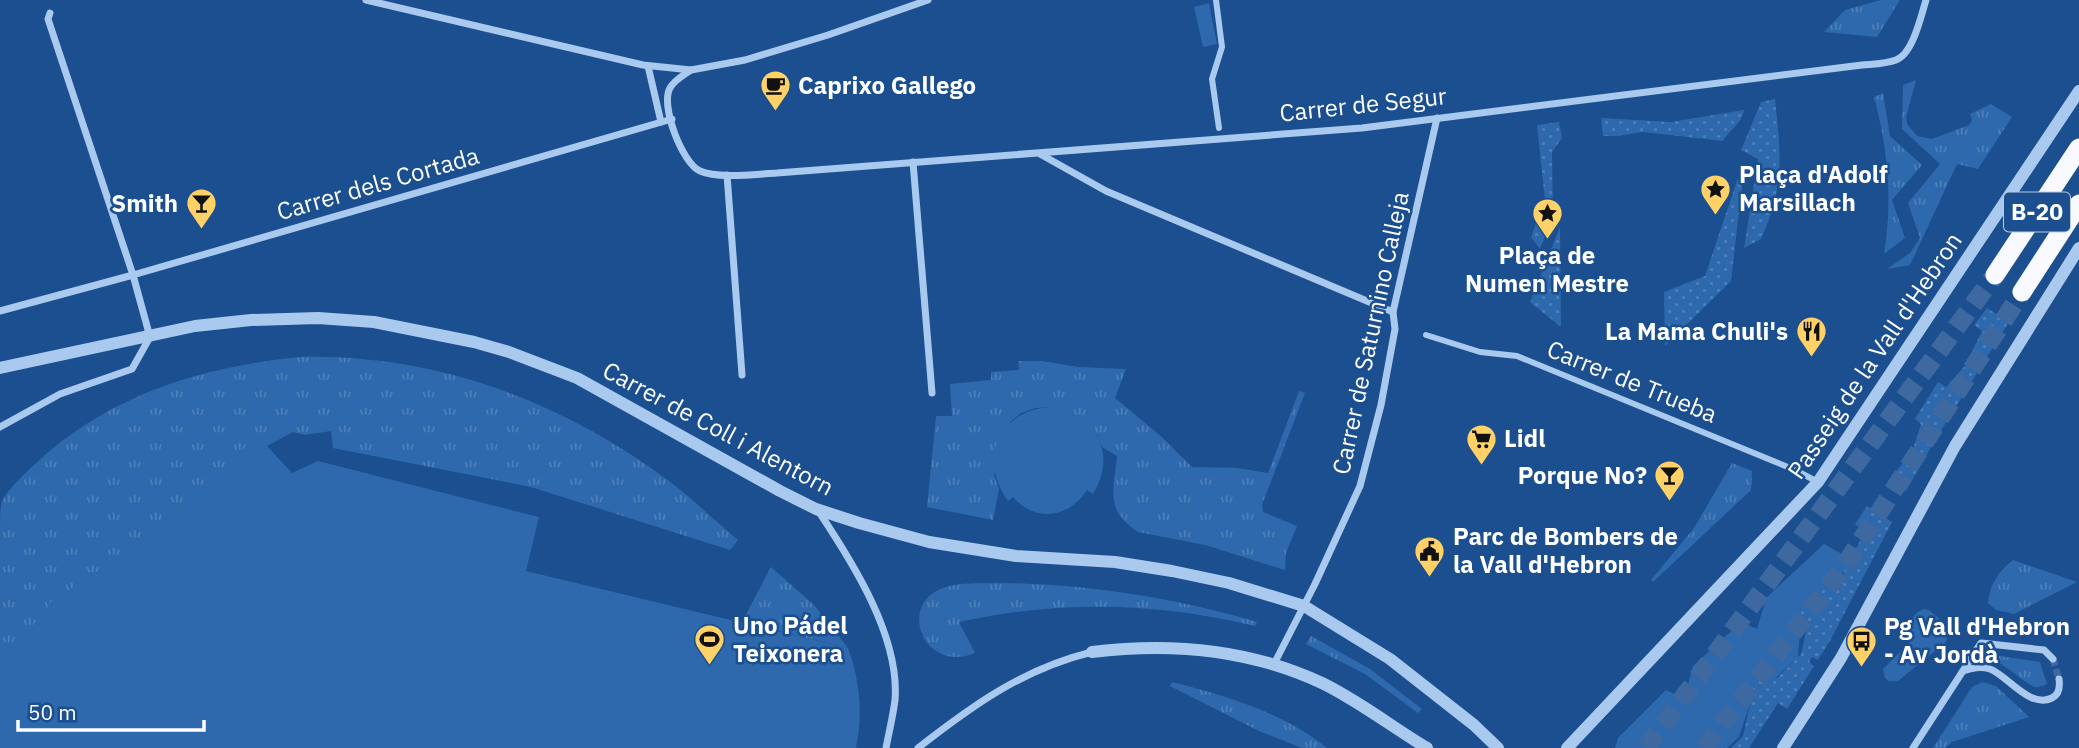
<svg xmlns="http://www.w3.org/2000/svg" width="2079" height="748" viewBox="0 0 2079 748" font-family="'IBM Plex Sans',sans-serif">
<style>
.grass{fill:url(#grass-tufts)}
.park{fill:#2e69ad}
.garden{fill:url(#garden-dots)}
.lines{fill:none;stroke-linecap:round;stroke-linejoin:round}
.minor-tunnel{stroke:#3d69a0;stroke-width:7;stroke-dasharray:7 3.5;stroke-linecap:butt}
.trunk-tunnel{stroke:#3d69a0;stroke-width:19;stroke-dasharray:19 10;stroke-linecap:butt}
.pedestrian{stroke:#a9c9ee;stroke-width:6}
.minor{stroke:#a9c9ee;stroke-width:7}
.tertiary{stroke:#a9c9ee;stroke-width:12}
.trunk{stroke:#f8faff;stroke-width:19}
.labels{text-anchor:middle;stroke-width:5;stroke-linejoin:round;paint-order:stroke}
.shield{fill:#1b4f8f;stroke:#bbcadd;stroke-width:2}
.shield-label{font-size:23px;font-weight:bold;fill:#fff}
.poi-label{font-size:24px;font-weight:bold;fill:#fff;stroke:#1b4f8f;text-anchor:start}
.street-label{font-size:24px;fill:#fff;stroke:#1b4f8f}
</style>
<defs>
<pattern id="grass-tufts" width="24" height="20" patternUnits="userSpaceOnUse" patternTransform="scale(1.75)"><rect width="24" height="20" fill="#2e69ad"/><path d="M3 7l-1-3M5 7V3M7 7l1-3M15 17l-1-3M17 17v-4M19 17l1-3" fill="none" stroke="#4d80b9"/></pattern>
<pattern id="garden-dots" width="8" height="8" patternUnits="userSpaceOnUse" patternTransform="scale(1.75)"><rect width="8" height="8" fill="#2e69ad"/><path d="M2 2h.1M6 6h.1" fill="none" stroke="#4d80b9" stroke-width="1.8" stroke-linecap="round"/></pattern>
</defs>
<rect width="100%" height="100%" fill="#1b4f8f"/>
<g class="grass">
<polygon points="1881,0 1900,0 1877,37 1824,32 1845,10"/>
<polygon points="1916,80 1906,117 1907,124 1917,136 1932,139 1969,125 1972,120 1970,114 1991,104 2012,117 1978,169 1957,164 1910,265 1887,269 1910,253 1920,238 1908,203 1940,164 1902,129 1903,85"/>
<path d="M1883,93L1890,136L1922,165L1892,200L1905,238L1884,254C1893,200 1888,150 1874,97Z"/>
<path d="M301,357C435,354 562,401 669,481C693,499 715,521 738,540L730,550L531,487L333,448L331,431L305,435L293,432L267,446L276,457L0,673C0,629 0,585 0,541C0,530 0,513 1,504C5,492 26,472 35,464C108,395 203,366 301,357Z"/>
<path d="M1018,361H1042L1078,367L1126,369L1115,398L1162,437L1192,467L1237,468L1268,473L1299,391L1305,393L1262,505L1263,512L1297,526L1286,553L1285,570L1205,545L1138,532C1104,510 1114,490 1117,456L1102,447L1097,435L1049,407L1035,408L1021,413L1010,422L994,475L999,489L993,520L927,507L936,416H952L950,384L991,380V372L1019,370Z"/>
<polygon points="1732,463 1752,471 1751,490 1653,582 1651,580 1694,528"/>
<path d="M2013,560L2077,582L2014,614L1996,610L1988,603C1989,585 1999,571 2013,560Z"/>
<polygon points="771,567 814,605 848,648 742,622"/>
<path d="M1004,583C1092,585 1171,597 1257,622L1255,626C1156,602 1058,600 959,622L975,653C923,674 897,604 943,588C961,581 985,584 1004,583Z"/>
<polygon points="1311,636 1370,669 1422,709 1418,713 1365,674 1306,644"/>
<path d="M1993,655L2040,662L2047,684C2045,685 2039,687 2036,687C2029,687 2005,664 1992,659Z"/>
<path d="M1172,682C1227,696 1282,712 1327,748H1302L1259,731L1170,686Z"/>
<polygon points="1982,682 1996,686 2029,717 1952,742 1945,748 1933,748 1972,687"/>
</g>
<g class="park">
<polygon points="1209,3 1217,44 1203,47 1194,7"/>
<path d="M1049,407C1096,413 1118,453 1093,494L1087,490C1069,518 1036,523 1013,497L1008,501C978,459 997,412 1049,407Z"/>
<path d="M249,443L267,446L292,473L318,461L539,517L526,571L848,648C860,681 863,713 856,748H0V667L52,601L163,528Z"/>
<polygon points="1824,544 1854,561 1801,617 1798,657 1751,701 1739,737 1727,748 1615,748 1618,738 1666,690 1684,699 1693,666 1741,622 1757,629 1766,598"/>
<path d="M1924,609L1929,610L1949,627L1946,631L1947,639L1945,643L1898,681H1889L1885,678L1883,669L1910,642L1908,638C1911,626 1910,613 1924,609Z"/>
</g>
<g class="garden">
<path d="M1775,99C1781,155 1785,186 1761,239L1744,248L1758,159L1741,150L1761,102Z"/>
<path d="M1744,110C1742,124 1730,129 1723,141L1643,132L1617,136H1603L1601,118L1671,122Z"/>
<polygon points="1559,122 1562,138 1552,152 1553,215 1540,249 1531,237 1545,200 1537,125"/>
<polygon points="1741,169 1744,169 1731,281 1665,346 1664,292 1705,276"/>
<polygon points="1560,227 1561,327 1530,302"/>
<polygon points="1987,308 2009,322 1935,440 1906,491 1889,480 1912,452 1921,424 1915,419 1938,382 1946,387 1965,366 1982,331 1974,325"/>
<polygon points="1867,506 1892,522 1831,639 1818,660 1812,657 1809,662 1814,666 1787,709 1778,703 1749,748 1731,748 1743,736 1750,705 1735,695 1762,669 1777,678 1801,654 1808,623 1793,613 1830,579 1838,584 1865,531 1855,524"/>
</g>
<g class="lines">
<polyline class="minor-tunnel" points="2053,659 2059,679"/>
<g class="trunk-tunnel">
<polyline points="1646,748 1995,275"/>
<polyline points="1704,748 1843,568 2022,292"/>
</g>
<g class="pedestrian">
<polyline points="1216,0 1222,47 1212,79 1219,128"/>
<polyline points="1426,335 1480,352 1517,356 1795,470 1818,482"/>
</g>
<g class="minor">
<polyline points="366,0 643,65 691,70 745,60 828,35 928,0"/>
<polyline points="648,66 661,122"/>
<path d="M691,70C684,75 674,80 670,88C660,105 682,163 700,171C718,179 756,174 777,173L1362,128L1862,65C1873,64 1886,64 1896,60C1913,54 1921,16 1926,0"/>
<polyline points="1040,154 1106,191 1393,312"/>
<polyline points="913,162 932,393"/>
<polyline points="727,175 742,375"/>
<polyline points="0,311 133,275 48,19 50,13"/>
<polyline points="0,427 60,394 132,369 150,337 133,275 672,119"/>
<path d="M819,512C853,563 900,637 895,700C893,716 889,732 886,748"/>
<polyline points="1274,664 1315,584 1360,486 1381,405 1395,329 1393,312 1437,118"/>
<path d="M1963,671C1972,668 1980,666 1990,669C2008,676 2030,709 2052,698C2060,694 2060,686 2059,679"/>
<path d="M918,748C973,705 1023,669 1092,652"/>
<polyline points="1913,748 1981,643 2044,650 2053,659"/>
</g>
<g class="tertiary">
<polyline points="0,368 195,326 251,320 318,318 374,322 474,342 509,352 577,378 780,491 816,509 859,523 929,542 1016,556 1115,562 1172,571 1229,583 1304,606 1390,659 1474,725 1498,748"/>
<path d="M1092,652C1172,642 1249,649 1322,683C1359,701 1392,727 1427,748"/>
<polyline points="1567,748 1818,482 2079,91"/>
<polyline points="1783,748 1841,658 1955,446 2079,248"/>
</g>
<g class="trunk">
<polyline points="1995,275 2079,148"/>
<polyline points="2022,292 2079,204"/>
</g>
</g>
<defs>
<symbol id="cafe-pin" viewBox="-11 -11 22 30"><path d="M0 17L-7.5 6A9.5 9.5 0 1 1 7.5 6Z" fill="#ffd166" stroke="#1b4f8f"/><path d="M-5.5-4.5H6V0H3Q3 3.5 0 3.5H-2.5Q-5.5 3.5-5.5 0ZM3-3.2v2h1.7v-2ZM-6 4.5H4V6H-6Z" fill="#111"/></symbol>
<symbol id="sight-pin" viewBox="-11 -11 22 30"><path d="M0 17L-7.5 6A9.5 9.5 0 1 1 7.5 6Z" fill="#ffd166" stroke="#1b4f8f"/><path d="M0-6L1.8-2.2L6-1.7L2.9 1.2L3.7 5.4L0 3.3L-3.7 5.4L-2.9 1.2L-6-1.7L-1.8-2.2Z" fill="#111"/></symbol>
<symbol id="bar-pin" viewBox="-11 -11 22 30"><path d="M0 17L-7.5 6A9.5 9.5 0 1 1 7.5 6Z" fill="#ffd166" stroke="#1b4f8f"/><path d="M-6-5H6L.8 .8V4.5H3.5V6h-7V4.5H-.8V.8Z" fill="#111"/></symbol>
<symbol id="restaurant-pin" viewBox="-11 -11 22 30"><path d="M0 17L-7.5 6A9.5 9.5 0 1 1 7.5 6Z" fill="#ffd166" stroke="#1b4f8f"/><path d="M-5-6h1v4h1v-4h1v4h1v-4h1v5L-1.5 .5V6h-2V.5L-5-1ZM5-6V6H3V1.5H1.5Q1.5-4 5-6Z" fill="#111"/></symbol>
<symbol id="supermarket-pin" viewBox="-11 -11 22 30"><path d="M0 17L-7.5 6A9.5 9.5 0 1 1 7.5 6Z" fill="#ffd166" stroke="#1b4f8f"/><path d="M-6-5.5h2.5l.6 2H6L4.5 2H-2.5L-4.4-4H-6ZM-1.5 3.2a1.3 1.3 0 1 0 .1 0ZM3 3.2a1.3 1.3 0 1 0 .1 0Z" fill="#111"/></symbol>
<symbol id="civic-pin" viewBox="-11 -11 22 30"><path d="M0 17L-7.5 6A9.5 9.5 0 1 1 7.5 6Z" fill="#ffd166" stroke="#1b4f8f"/><path d="M-.6-6.5H3V-4.5H.6V-3L4-1V1h2V6H-6V1h2V-1L-.6-3ZM-1.2 2.5V6h2.4V2.5Z" fill="#111"/></symbol>
<symbol id="stadium-pin" viewBox="-11 -11 22 30"><path d="M0 17L-7.5 6A9.5 9.5 0 1 1 7.5 6Z" fill="#ffd166" stroke="#1b4f8f"/><path d="M0-5a6.5 5 0 1 0 0 10a6.5 5 0 1 0 0-10ZM-3.5-1.8h7v3.6h-7Z" fill="#111"/></symbol>
<symbol id="bus-pin" viewBox="-11 -11 22 30"><path d="M0 17L-7.5 6A9.5 9.5 0 1 1 7.5 6Z" fill="#ffd166" stroke="#1b4f8f"/><path d="M-5-6H5V4H4V6H2V4H-2V6H-4V4H-5ZM-3.5-4V0h7V-4ZM-3.5 1.2v1.5H-2V1.2ZM2 1.2v1.5H3.5V1.2Z" fill="#111"/></symbol>
</defs>
<g fill-rule="evenodd">
<use href="#cafe-pin" x="758" y="68" width="35" height="47"/>
<use href="#sight-pin" x="1698" y="172" width="35" height="47"/>
<use href="#bar-pin" x="184" y="186" width="35" height="47"/>
<use href="#sight-pin" x="1530" y="196" width="35" height="47"/>
<use href="#restaurant-pin" x="1794" y="314" width="35" height="47"/>
<use href="#supermarket-pin" x="1464" y="422" width="35" height="47"/>
<use href="#bar-pin" x="1652" y="458" width="35" height="47"/>
<use href="#civic-pin" x="1412" y="534" width="35" height="47"/>
<use href="#stadium-pin" x="692" y="622" width="35" height="47"/>
<use href="#bus-pin" x="1844" y="624" width="35" height="47"/>
</g>
<g class="labels">
<rect class="shield" x="2004" y="192.5" width="66" height="39" rx="5"/>
<g class="shield-label">
<text x="2037" y="220">B-20</text>
</g>
<g class="poi-label">
<text x="798" y="94">Caprixo Gallego</text>
<text x="1739" y="183">Plaça d'Adolf<tspan x="1739" dy="28">Marsillach</tspan></text>
<text x="178" y="212" text-anchor="end">Smith</text>
<text x="1547" y="264" text-anchor="middle">Plaça de<tspan x="1547" dy="28">Numen Mestre</tspan></text>
<text x="1788" y="340" text-anchor="end">La Mama Chuli's</text>
<text x="1504" y="447">Lidl</text>
<text x="1647" y="484" text-anchor="end">Porque No?</text>
<text x="1453" y="545">Parc de Bombers de<tspan x="1453" dy="28">la Vall d'Hebron</tspan></text>
<text x="733" y="634">Uno Pádel<tspan x="733" dy="28">Teixonera</tspan></text>
<text x="1884" y="635">Pg Vall d'Hebron<tspan x="1884" dy="28">- Av Jordà</tspan></text>
</g>
<g class="street-label">
<text transform="translate(1363 105) rotate(-6)" y="8">Carrer de Segur</text>
<text transform="translate(378 184) rotate(-16)" y="8">Carrer dels Cortada</text>
<text transform="translate(1371 333) rotate(-78)" y="8">Carrer de Saturnino Calleja</text>
<text transform="translate(1875 356) rotate(-56)" y="8">Passeig de la Vall d'Hebron</text>
<text transform="translate(1632 382) rotate(22)" y="8">Carrer de Trueba</text>
<text transform="translate(718 429) rotate(28)" y="8">Carrer de Coll i Alentorn</text>
</g>
</g>
<path d="M18 720v10h186v-10" fill="none" stroke="#ffffff" stroke-width="3.5"/>
<text x="28" y="720" font-size="21" fill="#ffffff" stroke="#1b4f8f" stroke-width="5" paint-order="stroke">50 m</text>
</svg>
